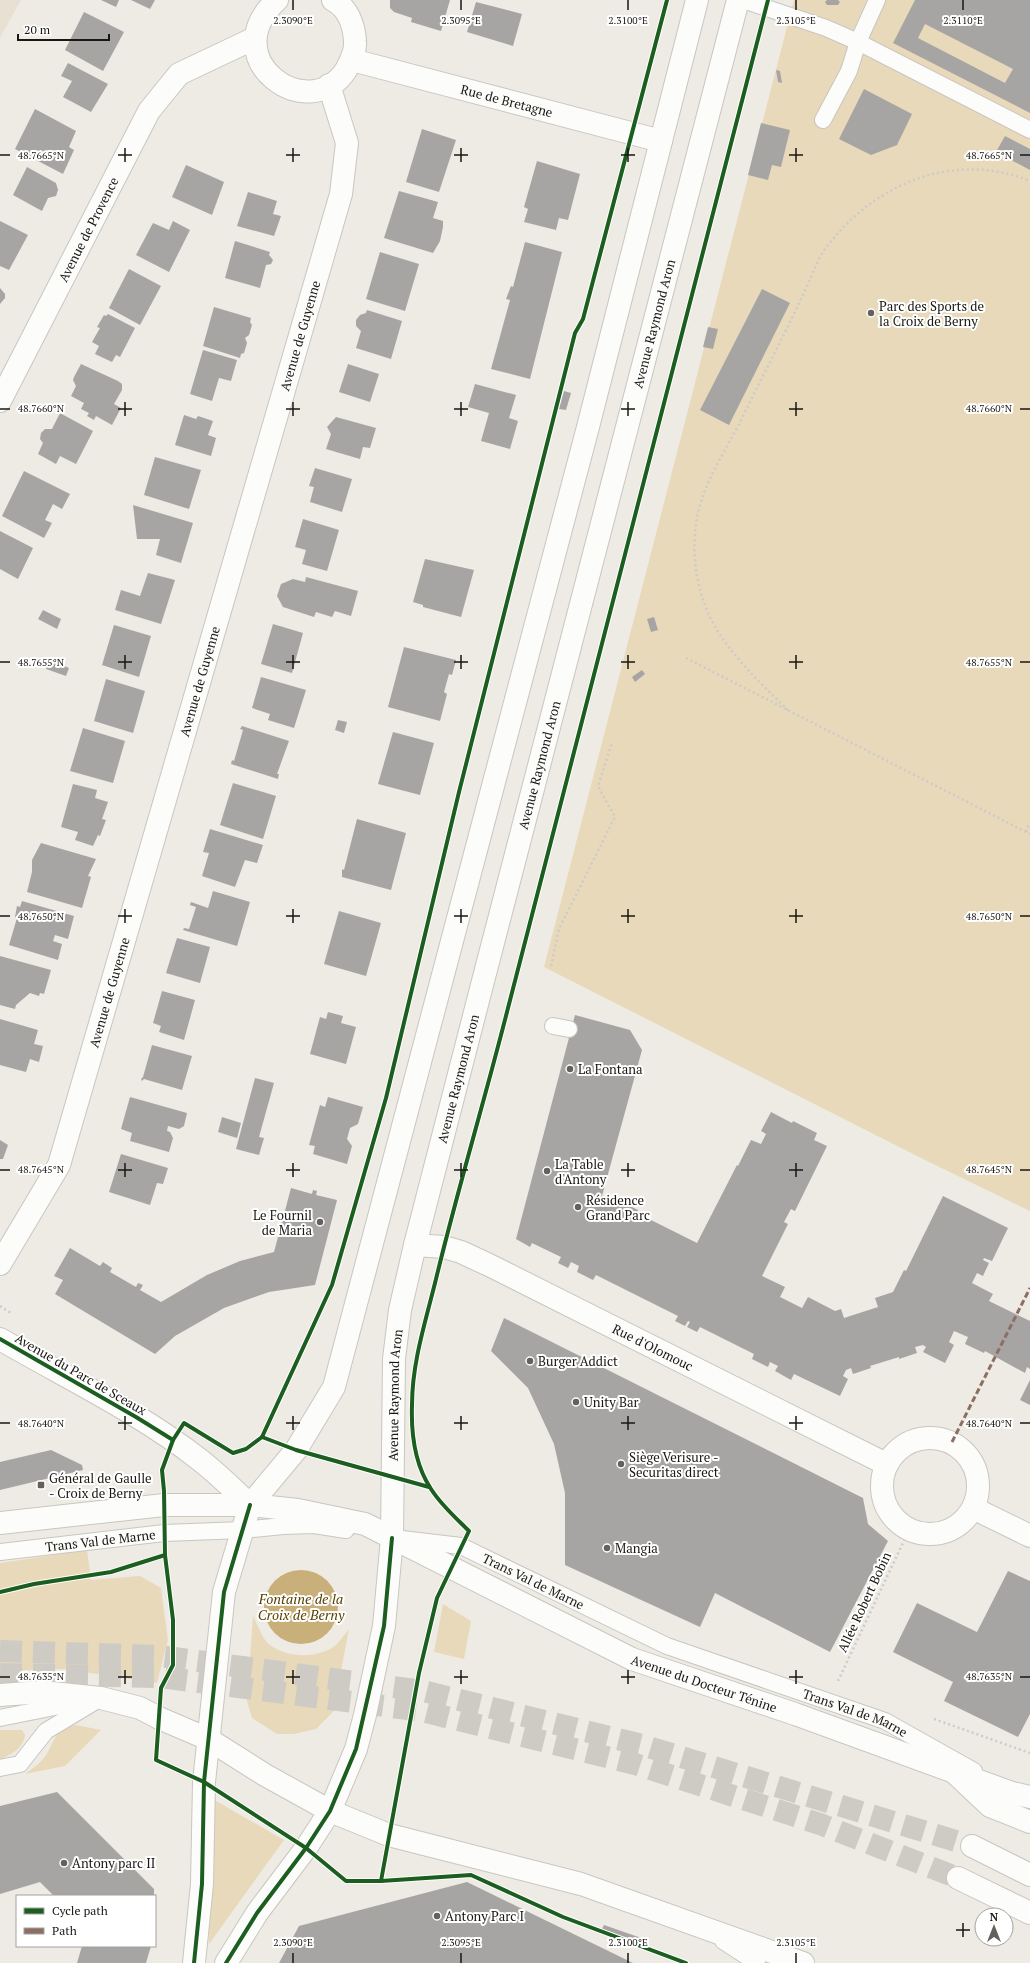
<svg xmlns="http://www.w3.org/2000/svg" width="1030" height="1963" viewBox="0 0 1030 1963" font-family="'PT Serif',serif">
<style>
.built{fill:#e8e1d3}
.green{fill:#e8d9ba}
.water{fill:#c9af7a}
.building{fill:#a7a5a4;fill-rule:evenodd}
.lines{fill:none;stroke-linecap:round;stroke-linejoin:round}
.motorway-tunnel{stroke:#cecbc4;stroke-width:22;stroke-dasharray:22 11;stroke-linecap:butt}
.service-casing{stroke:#c9c6c0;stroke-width:18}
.minor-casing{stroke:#c9c6c0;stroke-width:24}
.primary-casing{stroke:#c9c6c0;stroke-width:24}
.motorway-casing{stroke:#c9c6c0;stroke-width:24}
.path{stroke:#cdcbc8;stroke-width:2.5;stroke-dasharray:2 3;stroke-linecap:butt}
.service{stroke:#fcfcfb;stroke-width:16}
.minor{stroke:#fcfcfb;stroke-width:22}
.primary{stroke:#fcfcfb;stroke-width:22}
.motorway{stroke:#fcfcfb;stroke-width:22}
.quiet{stroke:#8d6e63;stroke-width:3;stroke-dasharray:6 3;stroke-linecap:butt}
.cycleway-casing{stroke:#fff;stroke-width:6}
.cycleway{stroke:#1b5e20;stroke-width:4}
.ticks{fill:none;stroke:#191712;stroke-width:1.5}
.poi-dot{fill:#64615c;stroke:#fff;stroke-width:1.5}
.labels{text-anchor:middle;stroke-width:4;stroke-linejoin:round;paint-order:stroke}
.street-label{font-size:13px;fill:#191712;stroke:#fff}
.poi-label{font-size:13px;fill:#191712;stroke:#fff;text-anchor:start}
.water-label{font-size:14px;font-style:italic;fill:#594003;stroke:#fff}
.ticks-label{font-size:10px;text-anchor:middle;fill:#191712;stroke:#fff;stroke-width:4;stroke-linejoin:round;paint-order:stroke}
</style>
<rect width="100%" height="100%" fill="#eeebe4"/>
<polygon class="built" points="0,0 21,0 0,38"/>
<g class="green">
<polygon points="794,0 1030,0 1030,1211 921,1158 544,967"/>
<polygon points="87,1550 91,1580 140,1576 161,1588 168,1640 157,1683 64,1669 0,1671 0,1563"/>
<polygon points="443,1604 471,1621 464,1659 434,1652"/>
<path d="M253,1616C258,1625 262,1639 270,1645C288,1658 314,1658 332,1648C338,1644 344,1635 349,1629L333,1712L316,1729L294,1734H277L252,1718L247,1701Z"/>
<path d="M76,1725L101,1730L65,1766L25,1774C33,1768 41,1763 46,1755C56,1740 54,1728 76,1725Z"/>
<path d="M0,1730H22L25,1735C23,1749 12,1753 0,1760Z"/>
<polygon points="211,1798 284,1840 209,1944"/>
</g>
<circle class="water" cx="301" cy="1607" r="37"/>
<g class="building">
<polygon points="101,0 119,0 116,7"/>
<polygon points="131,0 155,0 150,9"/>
<polygon points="390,0 450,0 441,31 411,22 412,18 394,12 390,8"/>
<polygon points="827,0 838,0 840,2 838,5 827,5 825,2"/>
<path d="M915,0H1030V113L893,43ZM925,24L1013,69L1005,83L918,38Z"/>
<polygon points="476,2 522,14 513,46 467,32"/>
<polygon points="84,12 124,32 103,71 65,50"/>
<polygon points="68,63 108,84 91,112 63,97 72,81 61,76"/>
<polygon points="776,70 780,71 782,83 778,82"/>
<polygon points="864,89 912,114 897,145 871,155 839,139"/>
<polygon points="35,109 76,131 69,147 74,150 63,174 15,149"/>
<polygon points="761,123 790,130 781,167 772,165 768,180 748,175"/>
<polygon points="422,129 456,140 439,192 406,182"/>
<polygon points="1005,136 1030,149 1030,170 996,152"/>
<polygon points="537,161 580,174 568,220 559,218 556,230 524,222 528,209 524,207"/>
<polygon points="186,165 224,182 212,215 172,197"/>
<polygon points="27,167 56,183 58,190 56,196 48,198 42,211 13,195"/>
<polygon points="399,191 438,202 433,218 443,221 443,227 440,241 433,253 384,238"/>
<polygon points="248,192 277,201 273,214 281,216 274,236 237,226"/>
<polygon points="0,221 28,235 9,270 0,266"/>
<polygon points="173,221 190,230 169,272 136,255 153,223 169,230"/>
<polygon points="235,241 270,252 269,255 273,260 271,264 266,265 260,288 225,278"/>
<polygon points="525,242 562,252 530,379 491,369 510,300 506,299 511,286 513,287"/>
<polygon points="380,252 419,264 405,311 366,299"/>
<polygon points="129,269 161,286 140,325 109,308"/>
<polygon points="0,288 5,294 5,298 0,304"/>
<polygon points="762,289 790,303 729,425 700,410"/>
<polygon points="214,307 251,318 250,322 252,325 249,335 245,338 247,343 244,353 241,354 240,358 203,346"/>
<polygon points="367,310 402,321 391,359 356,348 361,331 356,326 356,320 360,315 366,313"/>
<polygon points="108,314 135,328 120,357 116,355 112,362 95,354 99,346 92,342 100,328 97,327 104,315 106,316"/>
<polygon points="708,327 718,329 713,349 703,347"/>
<polygon points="203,350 237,360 231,381 219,378 212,401 190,394"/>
<polygon points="81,364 118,381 122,384 122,390 114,404 121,408 112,425 96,416 94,420 87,416 89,413 81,409 84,403 71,396 76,386 73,380 74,377"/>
<polygon points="348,364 379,374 370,402 339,392"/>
<polygon points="475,384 516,395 509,418 518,421 510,449 481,441 489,413 468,407"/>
<polygon points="564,391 571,393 566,410 559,409"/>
<polygon points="60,413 93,431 76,464 60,456 56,464 38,454 43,443 40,439 41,433 45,429 52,429"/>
<polygon points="184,415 196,419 198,416 213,421 208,435 216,438 211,456 175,445"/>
<polygon points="336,417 376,428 370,448 363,447 360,459 326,449 331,434 327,427"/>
<polygon points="155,457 201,470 189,509 144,495"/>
<polygon points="315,468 352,479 342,512 310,502 314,487 309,486"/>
<polygon points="24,471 70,494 62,509 53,504 45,520 52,523 44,538 2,516"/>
<polygon points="133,505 193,523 181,563 156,555 160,539 137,539"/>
<polygon points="303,519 339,530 327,571 302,564 306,550 295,547"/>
<polygon points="0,531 33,548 18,579 0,569"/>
<polygon points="425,559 474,570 461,617 423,607 423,605 413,602"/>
<polygon points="148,573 175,580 161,624 115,610 121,590 140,596"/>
<polygon points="306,577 358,591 351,616 335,611 332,617 316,612 314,617 283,607 277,596 281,584 293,579 305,582"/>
<polygon points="43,610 61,619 57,629 38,619"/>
<polygon points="654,617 658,630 651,632 647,619"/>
<polygon points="273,624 303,633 292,673 261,664"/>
<polygon points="114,625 151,636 139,677 102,665"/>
<polygon points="404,647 456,660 452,675 449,674 444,692 447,694 440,721 388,707"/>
<polygon points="50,660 69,668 66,676 46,669"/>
<polygon points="642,670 645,674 635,682 632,677"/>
<polygon points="261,677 306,690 294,728 268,720 270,714 252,708"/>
<polygon points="106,679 145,691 133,733 94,721"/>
<polygon points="338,720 347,722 344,733 335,730"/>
<polygon points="242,726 289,741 277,774 279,774 278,779 231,764 232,760 234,761 243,730 240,729"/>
<polygon points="83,728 125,741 113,783 70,771"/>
<polygon points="393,732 434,743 420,795 378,784"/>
<polygon points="233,783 276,796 263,839 220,825"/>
<polygon points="73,784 97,790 95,798 108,802 102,819 106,820 100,836 98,835 93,846 75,840 78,832 61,827"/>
<polygon points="357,819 406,833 391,890 342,877 342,869 344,870"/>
<polygon points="210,829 263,845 257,863 245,860 235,887 202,876 209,853 203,852"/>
<polygon points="41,843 96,859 88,876 91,877 82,908 27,892 32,872 32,860"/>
<polygon points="213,891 250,902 237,946 183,930 184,928 189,929 196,907 190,905 191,902 208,908"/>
<polygon points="22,901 74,916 68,939 55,935 53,941 62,944 58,960 9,945 17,918 15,917 17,906 20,907"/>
<polygon points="339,911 381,923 366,976 324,964"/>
<polygon points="177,938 210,947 200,983 166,973"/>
<polygon points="0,956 51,970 44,994 40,993 39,996 30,993 16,1005 15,1009 0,1005"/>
<polygon points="162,991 195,1000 184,1040 159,1032 161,1026 153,1023"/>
<polygon points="328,1012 343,1016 341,1023 356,1027 346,1064 310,1054 320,1017 326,1019"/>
<polygon points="575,1015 630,1030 642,1050 602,1196 620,1205 622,1202 638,1210 637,1213 697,1243 737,1165 738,1166 751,1140 761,1144 766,1134 761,1131 771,1112 792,1123 793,1121 817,1133 814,1140 827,1146 795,1211 791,1209 784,1222 788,1224 762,1276 785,1287 780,1297 802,1308 808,1297 835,1311 841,1309 844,1318 878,1307 875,1298 893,1292 904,1270 906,1271 943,1196 1008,1228 992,1261 984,1258 983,1260 989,1263 983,1276 977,1273 972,1283 993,1294 989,1301 1030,1321 1030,1369 1027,1367 1025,1373 985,1351 984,1353 965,1344 968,1337 954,1331 949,1342 954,1345 945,1363 923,1352 926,1347 923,1345 915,1347 917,1353 899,1359 899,1357 870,1366 871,1368 853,1374 851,1368 846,1370 843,1376 848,1379 840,1396 794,1374 791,1380 775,1371 778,1366 770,1362 768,1367 752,1359 754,1354 700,1327 697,1332 687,1327 690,1322 688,1321 685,1326 675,1321 678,1316 596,1275 593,1280 577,1272 579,1266 571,1262 568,1268 558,1263 561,1257 532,1243 530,1247 516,1239"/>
<polygon points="0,1019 38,1030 34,1044 43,1046 39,1062 30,1059 26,1072 0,1065"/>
<polygon points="152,1045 192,1056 182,1090 144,1079 142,1081 141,1079 143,1077"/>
<polygon points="255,1078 274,1083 259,1137 264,1138 259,1155 236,1149"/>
<polygon points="130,1097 187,1113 184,1126 179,1129 168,1126 167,1131 170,1132 173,1138 169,1152 130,1141 132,1133 121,1129"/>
<polygon points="328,1097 363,1107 358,1124 350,1128 347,1139 352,1146 347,1164 313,1154 315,1146 309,1145 320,1105 325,1107"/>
<polygon points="222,1117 241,1123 237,1138 218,1132"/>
<polygon points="0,1140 8,1145 3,1159 0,1159"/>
<polygon points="121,1154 168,1168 163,1184 157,1183 150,1205 109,1192"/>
<polygon points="291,1188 312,1194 313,1190 317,1191 316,1195 337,1200 315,1285 269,1292 224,1308 175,1336 155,1354 55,1294 63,1280 54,1276 70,1248 100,1266 103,1262 112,1268 110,1272 136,1287 138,1283 143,1285 140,1290 161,1302 207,1275 240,1261 274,1252"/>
<polygon points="504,1318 863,1498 868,1524 888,1541 830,1652 715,1593 700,1627 565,1565 565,1493 554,1444 528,1388 491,1351"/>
<polygon points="1030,1380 1030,1405 1020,1400"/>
<polygon points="51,1450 82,1465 83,1470 0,1490 0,1462"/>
<polygon points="1008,1571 1030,1581 1030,1714 1018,1737 944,1701 953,1682 893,1652 917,1603 977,1632"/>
<polygon points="57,1792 154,1889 154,1896 54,1896 40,1882 0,1894 0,1806"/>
<polygon points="467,1882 633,1963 279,1963 299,1926"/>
<polygon points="604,1925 647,1940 645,1948 601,1931"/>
<polygon points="82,1946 151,1946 146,1963 77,1963"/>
</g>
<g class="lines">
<g class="motorway-tunnel">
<polyline points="0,1651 160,1656 423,1691 642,1745 972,1846"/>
<polyline points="0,1674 160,1677 422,1711 635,1764 820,1824 958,1878"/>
</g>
<defs>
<g id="service">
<polyline points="743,0 826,28 858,42 1030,130"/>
<polyline points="823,120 849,71 858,42 877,0"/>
<polyline points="553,1026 569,1029"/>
<path id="s1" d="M402,1539L461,1546L667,1646L885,1721L974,1771"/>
<path id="s2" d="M0,1552L164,1533L243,1530L283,1526L314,1525L346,1530"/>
<polyline points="0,1718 85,1701"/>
<polyline points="0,1768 20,1764 46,1731 101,1698"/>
<polyline points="723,1941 757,1963"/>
</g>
<g id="minor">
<path d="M277,0C213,59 309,127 346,70C351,61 356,51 355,41C354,25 348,8 333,0"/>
<path id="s3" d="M352,60L661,141"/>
<path id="s4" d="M0,401L149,111L179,74L255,38"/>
<path id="s5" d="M415,1245L444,1247L461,1252L489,1265L886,1464"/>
<path id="s6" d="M0,1264L59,1165L341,194L347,143L329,85"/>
<path d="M0,1339C67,1378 139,1412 200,1460C218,1474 234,1490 250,1505"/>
<circle cx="930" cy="1486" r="48"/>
<polyline points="973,1508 1030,1536"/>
</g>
<g id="primary">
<path id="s7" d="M0,1523L164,1505H250L298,1510L365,1524L632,1659L795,1714L1012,1793L1030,1797"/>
<polyline points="0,1695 42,1692 101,1698 140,1708 159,1718 208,1739 265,1775 330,1811 389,1835 581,1884 803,1963"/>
<polyline points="194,1963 202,1884 204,1782 224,1592 250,1505 296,1450 334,1387 588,427 697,0"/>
<path id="s8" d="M226,1963L257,1913L306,1848L330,1811L356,1749L365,1715L384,1626L392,1538L394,1359L400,1310L415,1245L482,985L738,0"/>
</g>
<g id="motorway">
<polyline points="955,1773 990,1806 1030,1822"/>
<polyline points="972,1846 1030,1875"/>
<polyline points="958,1878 1030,1913"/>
</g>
</defs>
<use href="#service" class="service-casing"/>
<use href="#minor" class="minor-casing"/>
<use href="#primary" class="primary-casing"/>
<use href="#motorway" class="motorway-casing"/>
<g class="path">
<polyline points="686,658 1030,834"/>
<path d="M788,710C763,686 738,662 719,633C694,595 687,540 703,496C713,467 732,440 745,412C768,365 793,319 814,270C818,262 822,251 829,244C877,182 955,151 1030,181"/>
<polyline points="1026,832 1030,822"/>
<polyline points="551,966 559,929 615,817 598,786 612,743"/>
<polyline points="0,1306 11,1313"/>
<polyline points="233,1453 246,1449 262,1437"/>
<polyline points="838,1681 909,1530"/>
<polyline points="934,1719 1030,1753"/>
</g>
<use href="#service" class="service"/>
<use href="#minor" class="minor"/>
<use href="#primary" class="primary"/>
<use href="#motorway" class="motorway"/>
<polyline class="quiet" points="952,1442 1030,1288"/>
<defs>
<g id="cycleway">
<path d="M667,0L583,319L575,333L459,792L386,1098L332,1285L262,1437L246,1449L233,1453L184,1423L173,1440L162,1470L164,1491L165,1555L173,1620V1665L161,1688L156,1760L204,1782L306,1848L346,1881H381L419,1673L437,1598L469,1531C456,1518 441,1505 431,1489C415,1465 411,1433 412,1405C412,1362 426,1320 436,1279C458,1188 485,1099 508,1008C594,672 681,336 768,0"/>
<polyline points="0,1339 136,1417 173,1440"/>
<polyline points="262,1437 296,1450 429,1487"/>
<polyline points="0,1592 34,1584 111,1572 165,1555"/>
<polyline points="381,1881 471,1875 563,1917 686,1963"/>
<polyline points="194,1963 202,1884 204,1782 224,1592 250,1505"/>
<polyline points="226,1963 257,1913 306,1848 330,1811 356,1749 384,1626 392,1538"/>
</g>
</defs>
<use href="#cycleway" class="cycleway-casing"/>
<use href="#cycleway" class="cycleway"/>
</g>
<path class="ticks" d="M293,0V10M461,0V10M628,0V10M796,0V10M963,0V10M125,148V162M293,148V162M461,148V162M628,148V162M796,148V162M0,155H10M118,155H132M286,155H300M454,155H468M621,155H635M789,155H803M1020,155H1030M125,402V416M293,402V416M461,402V416M628,402V416M796,402V416M0,409H10M118,409H132M286,409H300M454,409H468M621,409H635M789,409H803M1020,409H1030M125,655V669M293,655V669M461,655V669M628,655V669M796,655V669M0,662H10M118,662H132M286,662H300M454,662H468M621,662H635M789,662H803M1020,662H1030M125,909V923M293,909V923M461,909V923M628,909V923M796,909V923M0,916H10M118,916H132M286,916H300M454,916H468M621,916H635M789,916H803M1020,916H1030M125,1163V1177M293,1163V1177M461,1163V1177M628,1163V1177M796,1163V1177M0,1170H10M118,1170H132M286,1170H300M454,1170H468M621,1170H635M789,1170H803M1020,1170H1030M125,1416V1430M293,1416V1430M461,1416V1430M628,1416V1430M796,1416V1430M0,1423H10M118,1423H132M286,1423H300M454,1423H468M621,1423H635M789,1423H803M1020,1423H1030M125,1670V1684M293,1670V1684M461,1670V1684M628,1670V1684M796,1670V1684M0,1677H10M118,1677H132M286,1677H300M454,1677H468M621,1677H635M789,1677H803M1020,1677H1030M963,1923V1937M956,1930H970M293,1953V1963M461,1953V1963M628,1953V1963M796,1953V1963"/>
<g class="poi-dot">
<circle cx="871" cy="313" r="4"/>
<circle cx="570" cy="1069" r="4"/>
<circle cx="547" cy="1171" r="4"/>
<circle cx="578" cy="1207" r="4"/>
<circle cx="320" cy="1222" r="4"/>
<circle cx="530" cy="1361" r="4"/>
<circle cx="576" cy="1402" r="4"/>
<circle cx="621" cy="1464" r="4"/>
<rect x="37" y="1481" width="8" height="8" rx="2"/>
<circle cx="607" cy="1548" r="4"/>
<circle cx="64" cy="1863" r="4"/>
<circle cx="437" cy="1916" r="4"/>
</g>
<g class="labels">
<g class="street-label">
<text dy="5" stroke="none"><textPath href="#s3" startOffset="160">Rue de Bretagne</textPath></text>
<text dy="5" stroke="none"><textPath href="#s4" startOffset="193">Avenue de Provence</textPath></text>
<text dy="5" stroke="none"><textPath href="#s8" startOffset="1713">Avenue Raymond Aron</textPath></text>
<text dy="5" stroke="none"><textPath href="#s6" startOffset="979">Avenue de Guyenne</textPath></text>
<text dy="5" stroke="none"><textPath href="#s6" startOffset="619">Avenue de Guyenne</textPath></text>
<text dy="5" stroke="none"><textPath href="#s8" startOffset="1257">Avenue Raymond Aron</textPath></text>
<text dy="5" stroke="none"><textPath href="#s6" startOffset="295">Avenue de Guyenne</textPath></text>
<text dy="5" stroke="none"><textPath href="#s8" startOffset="933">Avenue Raymond Aron</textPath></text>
<text dy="5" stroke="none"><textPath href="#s5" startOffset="261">Rue d'Olomouc</textPath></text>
<text transform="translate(81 1374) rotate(30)" y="5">Avenue du Parc de Sceaux</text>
<text dy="5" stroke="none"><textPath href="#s8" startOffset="609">Avenue Raymond Aron</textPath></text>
<text dy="5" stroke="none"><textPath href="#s2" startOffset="101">Trans Val de Marne</textPath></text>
<text dy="5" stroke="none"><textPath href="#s1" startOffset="140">Trans Val de Marne</textPath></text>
<text transform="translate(864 1602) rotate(-65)" y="5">Allée Robert Bobin</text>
<text dy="5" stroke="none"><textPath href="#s7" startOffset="743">Avenue du Docteur Ténine</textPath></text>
<text dy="5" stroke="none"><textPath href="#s1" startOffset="488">Trans Val de Marne</textPath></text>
</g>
<g class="poi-label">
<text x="879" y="311">Parc des Sports de<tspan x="879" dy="15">la Croix de Berny</tspan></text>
<text x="578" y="1074">La Fontana</text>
<text x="555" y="1169">La Table<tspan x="555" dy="15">d'Antony</tspan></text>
<text x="586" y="1205">Résidence<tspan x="586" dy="15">Grand Parc</tspan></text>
<text x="312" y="1220" text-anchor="end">Le Fournil<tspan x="312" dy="15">de Maria</tspan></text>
<text x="538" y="1366">Burger Addict</text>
<text x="584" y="1407">Unity Bar</text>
<text x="629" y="1462">Siège Verisure -<tspan x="629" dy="15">Securitas direct</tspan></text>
<text x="49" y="1483">Général de Gaulle<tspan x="49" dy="15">- Croix de Berny</tspan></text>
<text x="615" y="1553">Mangia</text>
<text x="72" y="1868">Antony parc II</text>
<text x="445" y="1921">Antony Parc I</text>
</g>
<g class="water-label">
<text x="301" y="1604">Fontaine de la<tspan x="301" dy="16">Croix de Berny</tspan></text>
</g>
</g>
<g class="ticks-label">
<text x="293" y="24">2.3090°E</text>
<text x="461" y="24">2.3095°E</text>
<text x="628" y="24">2.3100°E</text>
<text x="796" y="24">2.3105°E</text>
<text x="963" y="24">2.3110°E</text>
<text x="41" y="159">48.7665°N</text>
<text x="989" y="159">48.7665°N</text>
<text x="41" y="412">48.7660°N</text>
<text x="989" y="412">48.7660°N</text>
<text x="41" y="666">48.7655°N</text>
<text x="989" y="666">48.7655°N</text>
<text x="41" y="920">48.7650°N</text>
<text x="989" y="920">48.7650°N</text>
<text x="41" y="1173">48.7645°N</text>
<text x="989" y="1173">48.7645°N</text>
<text x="41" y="1427">48.7640°N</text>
<text x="989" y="1427">48.7640°N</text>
<text x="41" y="1680">48.7635°N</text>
<text x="989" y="1680">48.7635°N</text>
<text x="293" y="1946">2.3090°E</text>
<text x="461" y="1946">2.3095°E</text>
<text x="628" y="1946">2.3100°E</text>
<text x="796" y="1946">2.3105°E</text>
</g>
<rect x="16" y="1895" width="140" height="52" fill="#ffffff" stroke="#a3a2a0"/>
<rect x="24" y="1908" width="20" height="6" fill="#1b5e20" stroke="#a3a2a0"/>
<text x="52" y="1915" font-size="12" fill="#191712">Cycle path</text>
<rect x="24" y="1928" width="20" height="6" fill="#8d6e63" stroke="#a3a2a0"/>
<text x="52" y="1935" font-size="12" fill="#191712">Path</text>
<g transform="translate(994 1927)"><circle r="19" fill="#ffffff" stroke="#a3a2a0"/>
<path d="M0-3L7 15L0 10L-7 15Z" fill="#64615c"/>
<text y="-6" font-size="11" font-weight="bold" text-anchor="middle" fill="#191712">N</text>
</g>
<path d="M18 34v6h91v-6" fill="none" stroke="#191712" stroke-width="2"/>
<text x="24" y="34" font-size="12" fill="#191712" stroke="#ffffff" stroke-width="3" paint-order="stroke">20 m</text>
</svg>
